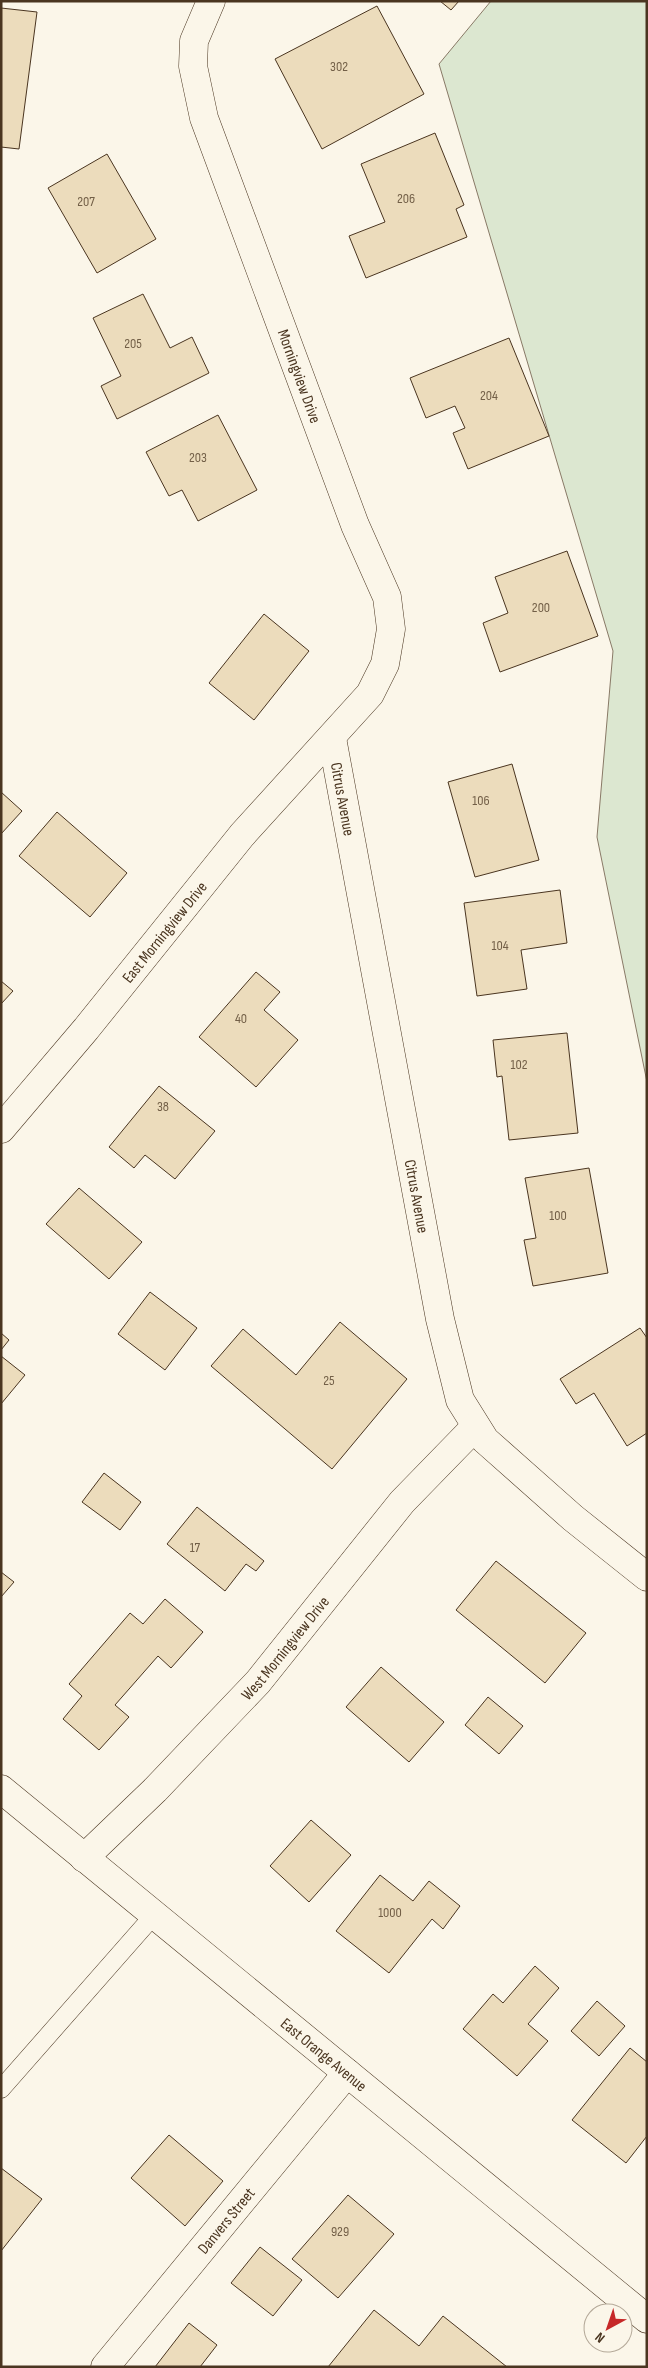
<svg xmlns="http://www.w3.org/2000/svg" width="648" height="2368" viewBox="0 0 648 2368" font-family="'Sofia Sans Condensed',sans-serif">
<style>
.green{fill:#dce7d0;stroke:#887966}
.building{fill:#ecdcbc;stroke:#4a3520}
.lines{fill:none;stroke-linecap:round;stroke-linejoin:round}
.service-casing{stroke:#4a3520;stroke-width:19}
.minor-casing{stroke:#4a3520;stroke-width:29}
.secondary-casing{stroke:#4a3520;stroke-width:29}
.service{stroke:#fbf6e9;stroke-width:18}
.minor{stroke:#fbf6e9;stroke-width:28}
.secondary{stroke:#fbf6e9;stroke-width:28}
.labels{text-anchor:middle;stroke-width:4;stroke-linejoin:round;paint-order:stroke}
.number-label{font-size:14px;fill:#725f47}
.street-label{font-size:16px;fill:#4a3520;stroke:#fbf6e9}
</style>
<rect width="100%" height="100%" fill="#fbf6e9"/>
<polygon class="green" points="491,1 647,1 647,1082 597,837 613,651 439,64"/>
<g class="building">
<polygon points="440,1 459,1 451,10"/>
<polygon points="377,6 424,94 322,149 275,59"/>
<polygon points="1,8 37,12 19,149 1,147"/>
<polygon points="435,133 464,205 456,209 467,237 366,278 349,236 385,222 361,164"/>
<polygon points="107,154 156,239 97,273 48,188"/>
<polygon points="143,294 170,348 192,337 209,373 117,419 101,386 121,376 93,318"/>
<polygon points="509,338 549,436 468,469 453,433 465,428 455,406 426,418 410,378"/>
<polygon points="218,415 257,490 198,521 182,490 169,496 146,452"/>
<polygon points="567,551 598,636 500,672 483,623 508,613 495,577"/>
<polygon points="264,614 309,651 254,720 209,683"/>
<polygon points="512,764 539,860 475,877 448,782"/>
<polygon points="1,792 22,811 1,834"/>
<polygon points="57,812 127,873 90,917 19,856"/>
<polygon points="560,890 567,943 521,950 527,989 477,996 464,903"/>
<polygon points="256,972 280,992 264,1010 298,1040 256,1087 199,1037"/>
<polygon points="1,981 13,991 1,1004"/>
<polygon points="567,1033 578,1133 509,1140 502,1076 497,1077 493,1040"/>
<polygon points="159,1086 215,1131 175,1179 145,1155 134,1168 109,1147"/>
<polygon points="589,1168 608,1273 533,1286 524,1240 536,1238 525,1178"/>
<polygon points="79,1188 142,1242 109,1279 46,1224"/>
<polygon points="150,1292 197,1328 165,1370 118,1334"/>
<polygon points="340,1322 407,1379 332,1469 211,1366 243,1329 296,1375"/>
<polygon points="640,1328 647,1338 647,1433 627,1446 594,1393 576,1404 560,1379"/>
<polygon points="1,1333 9,1340 1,1350"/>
<polygon points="1,1356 25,1375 1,1404"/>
<polygon points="104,1473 141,1502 120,1530 82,1502"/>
<polygon points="197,1507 264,1561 256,1571 246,1564 225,1591 167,1544"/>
<polygon points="496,1561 586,1633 545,1683 456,1610"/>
<polygon points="1,1572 14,1582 1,1597"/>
<polygon points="165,1599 203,1632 171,1668 158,1656 115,1705 129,1717 99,1750 63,1719 82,1696 69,1684 130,1613 143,1624"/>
<polygon points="381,1667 444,1722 409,1762 346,1707"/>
<polygon points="488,1697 523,1726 499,1754 465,1725"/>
<polygon points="311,1820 351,1855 309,1902 270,1866"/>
<polygon points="380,1875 413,1901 429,1881 460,1906 443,1929 432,1919 389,1973 336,1931"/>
<polygon points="535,1966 559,1988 528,2024 548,2041 517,2076 463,2029 493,1994 503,2003"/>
<polygon points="597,2001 625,2026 599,2056 571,2031"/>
<polygon points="630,2048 647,2062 647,2136 626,2163 572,2120"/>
<polygon points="169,2135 223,2181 185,2226 131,2178"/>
<polygon points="1,2168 42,2199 1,2251"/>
<polygon points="348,2195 394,2234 338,2298 292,2259"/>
<polygon points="260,2247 302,2280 273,2316 231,2283"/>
<polygon points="374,2310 419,2346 443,2316 507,2367 328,2367"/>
<polygon points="189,2323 217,2345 200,2367 155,2367"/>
</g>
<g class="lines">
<defs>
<polyline id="service" points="1,2089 154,1915"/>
<g id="minor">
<path id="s1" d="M332,738L440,1319L460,1400L485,1440L573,1518L647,1577"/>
<path id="s2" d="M1,1129L86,1029L242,835L370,694L385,664L391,629L387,597L355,525L204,118L193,66L194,41L211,1"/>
<path id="s3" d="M84,1858L155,1790L258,1682L402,1502L475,1427"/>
<path id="s4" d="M105,2367L347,2073"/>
</g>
<g id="secondary">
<path id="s5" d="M1,1789L647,2319"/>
</g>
</defs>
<use href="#service" class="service-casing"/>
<use href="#minor" class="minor-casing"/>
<use href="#secondary" class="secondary-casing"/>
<use href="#service" class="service"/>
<use href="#minor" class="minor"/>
<use href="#secondary" class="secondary"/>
</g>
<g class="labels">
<g class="number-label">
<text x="339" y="71">302</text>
<text x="406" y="203">206</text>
<text x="86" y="206">207</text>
<text x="133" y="348">205</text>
<text x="489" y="400">204</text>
<text x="198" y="462">203</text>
<text x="541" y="612">200</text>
<text x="481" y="805">106</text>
<text x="500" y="950">104</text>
<text x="241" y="1023">40</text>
<text x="519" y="1069">102</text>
<text x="163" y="1111">38</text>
<text x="558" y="1220">100</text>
<text x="329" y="1385">25</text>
<text x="195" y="1552">17</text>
<text x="390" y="1917">1000</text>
<text x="340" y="2236">929</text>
</g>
<g class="street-label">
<text transform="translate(300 376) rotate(70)" y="6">Morningview Drive</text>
<text dy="6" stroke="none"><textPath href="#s1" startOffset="62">Citrus Avenue</textPath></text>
<text dy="6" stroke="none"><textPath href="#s2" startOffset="256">East Morningview Drive</textPath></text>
<text dy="6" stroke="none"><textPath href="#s1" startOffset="466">Citrus Avenue</textPath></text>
<text dy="6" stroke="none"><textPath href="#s3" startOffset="291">West Morningview Drive</textPath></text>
<text dy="6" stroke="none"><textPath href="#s5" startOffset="418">East Orange Avenue</textPath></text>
<text dy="6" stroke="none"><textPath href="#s4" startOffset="190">Danvers Street</textPath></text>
</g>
</g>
<rect width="648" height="2368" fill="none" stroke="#4a3520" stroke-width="5"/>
<g transform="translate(608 2328) rotate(220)"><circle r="24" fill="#fbf6e9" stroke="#b4a999"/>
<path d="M0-4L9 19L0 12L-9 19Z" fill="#c62828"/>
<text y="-8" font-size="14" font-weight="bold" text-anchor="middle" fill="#4a3520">N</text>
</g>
</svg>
